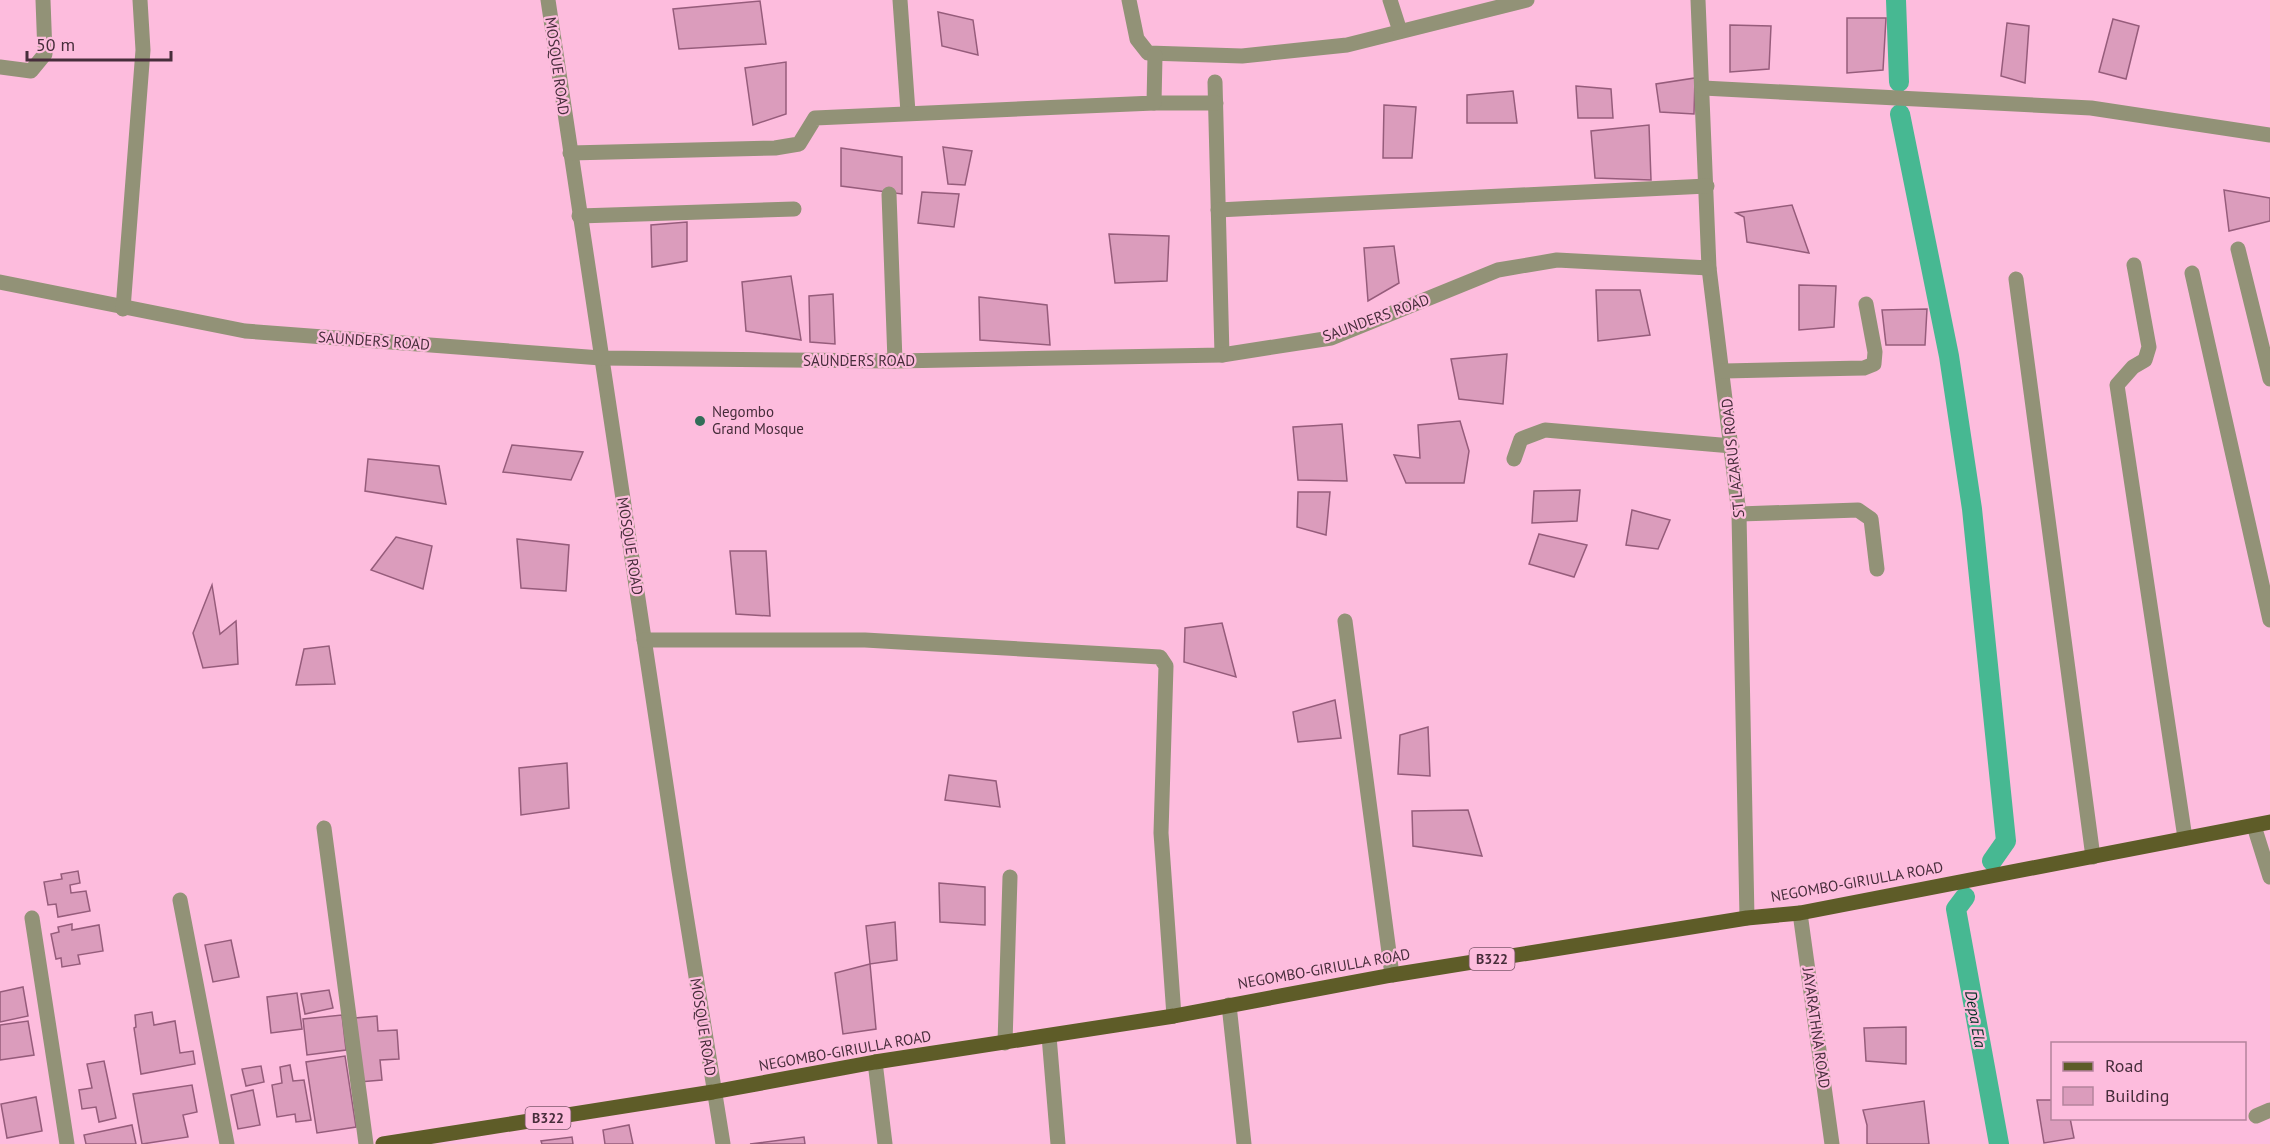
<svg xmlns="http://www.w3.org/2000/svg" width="2270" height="1144" viewBox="0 0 2270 1144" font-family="'PT Sans',sans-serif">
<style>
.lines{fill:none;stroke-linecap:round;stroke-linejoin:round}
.canal{stroke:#47b892;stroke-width:20}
.building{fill:#db9cbc;stroke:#965c7b;stroke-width:1.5}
.minor{stroke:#929277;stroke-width:15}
.major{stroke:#5e5c28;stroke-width:15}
.poi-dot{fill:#326d58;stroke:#fdbcdd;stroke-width:2}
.labels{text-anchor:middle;stroke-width:4.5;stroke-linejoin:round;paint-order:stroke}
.shield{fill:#fdbcdd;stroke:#7e586c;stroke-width:1.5}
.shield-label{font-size:14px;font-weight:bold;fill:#472d3b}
.street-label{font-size:15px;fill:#472d3b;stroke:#fdbcdd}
.poi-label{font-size:15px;fill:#472d3b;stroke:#fdbcdd;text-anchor:start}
.water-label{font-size:16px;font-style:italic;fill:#003324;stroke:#fdbcdd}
</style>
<rect width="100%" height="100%" fill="#fdbcdd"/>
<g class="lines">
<g class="canal">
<polyline points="1896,0 1899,82"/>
<polyline points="1900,114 1949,356 1972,509 2006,841 1992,861"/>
<polyline points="1965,897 1956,909 1999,1144"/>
</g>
</g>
<g class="building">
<polygon points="760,1 766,44 679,49 673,9"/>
<polygon points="938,12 973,20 978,55 942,46"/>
<polygon points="1847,18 1886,18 1883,70 1847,73"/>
<polygon points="2113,19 2139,26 2126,79 2099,72"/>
<polygon points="2007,23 2029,26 2025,83 2001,76"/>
<polygon points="1730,25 1771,26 1769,69 1730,72"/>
<polygon points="786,62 786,114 753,125 745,68"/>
<polygon points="1695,78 1694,114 1660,112 1656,84"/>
<polygon points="1576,86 1611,89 1613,118 1578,118"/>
<polygon points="1513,91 1517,123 1467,123 1467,95"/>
<polygon points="1384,105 1416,107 1412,158 1383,158"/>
<polygon points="1649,125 1651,180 1595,178 1591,131"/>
<polygon points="943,147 972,151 965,185 948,184"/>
<polygon points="841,148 902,157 902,194 841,186"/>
<polygon points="2224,190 2270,198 2270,221 2229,231"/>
<polygon points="922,192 959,194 954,227 918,223"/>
<polygon points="1792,205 1809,253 1747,242 1744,217 1736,213"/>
<polygon points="687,222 687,261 652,267 651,225"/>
<polygon points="1109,234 1169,236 1167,281 1115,283"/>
<polygon points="1394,246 1399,283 1368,301 1364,248"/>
<polygon points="791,276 801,340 746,331 742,282"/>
<polygon points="1799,285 1836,286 1834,327 1799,330"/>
<polygon points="1596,290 1640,290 1650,335 1598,341"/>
<polygon points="833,294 835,344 810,342 809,296"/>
<polygon points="979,297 1047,305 1050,345 980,340"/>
<polygon points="1927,309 1925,345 1886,345 1882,310"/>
<polygon points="1507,354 1503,404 1459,399 1451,359"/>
<polygon points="1460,421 1469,451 1464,483 1406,483 1394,455 1420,458 1418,425"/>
<polygon points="1342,424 1347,481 1298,480 1293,427"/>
<polygon points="512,445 583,452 571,480 503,472"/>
<polygon points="368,459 439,466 446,504 365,491"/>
<polygon points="1580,490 1577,521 1532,523 1534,491"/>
<polygon points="1298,492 1330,492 1326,535 1297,527"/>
<polygon points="1632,510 1670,520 1658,549 1626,545"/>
<polygon points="1539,534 1587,545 1574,577 1529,564"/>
<polygon points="396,537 432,546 423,589 371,570"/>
<polygon points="517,539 569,545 566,591 521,588"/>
<polygon points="730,551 766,551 770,616 736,614"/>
<polygon points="212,585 220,634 236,621 238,664 203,668 193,633"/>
<polygon points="1222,623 1236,677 1184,662 1185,628"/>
<polygon points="329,646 335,684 296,685 304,649"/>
<polygon points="1335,700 1341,738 1298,742 1293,712"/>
<polygon points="1428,727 1430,776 1398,774 1400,735"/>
<polygon points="567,763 569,808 521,815 519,768"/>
<polygon points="949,775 996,781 1000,807 945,800"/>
<polygon points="1468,810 1482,856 1413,846 1412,811"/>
<polygon points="78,871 80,883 70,885 71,893 86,891 90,911 58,917 56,904 48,905 44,882 62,879 61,874"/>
<polygon points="939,883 985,887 985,925 940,922"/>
<polygon points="895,922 897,960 870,964 866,926"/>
<polygon points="72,924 72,930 99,925 103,951 78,955 80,964 62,967 61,958 56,959 51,934 59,932 58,927"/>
<polygon points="231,940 239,977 213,982 205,945"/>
<polygon points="870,964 876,1029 843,1034 835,973"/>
<polygon points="23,987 28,1016 0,1022 0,992"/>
<polygon points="329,990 333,1008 305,1014 301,994"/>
<polygon points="297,993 302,1029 271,1033 267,997"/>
<polygon points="152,1012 154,1025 175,1021 180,1053 193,1051 195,1064 141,1074 134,1028 136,1027 135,1015"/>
<polygon points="342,1015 346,1050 307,1055 303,1019"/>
<polygon points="377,1016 378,1031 397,1030 399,1059 380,1060 382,1080 359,1082 355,1018"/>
<polygon points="28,1021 34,1055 0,1060 0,1025"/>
<polygon points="1906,1027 1906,1064 1866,1061 1864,1028"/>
<polygon points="345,1056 356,1127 317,1133 306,1062"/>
<polygon points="104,1061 116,1118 99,1122 96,1107 82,1109 79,1090 92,1088 87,1064"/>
<polygon points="290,1065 293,1081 304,1080 311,1120 296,1122 295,1114 277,1117 272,1085 282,1083 280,1067"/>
<polygon points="261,1066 264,1082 246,1086 242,1069"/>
<polygon points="192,1085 197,1112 183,1115 188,1137 142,1144 133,1094"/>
<polygon points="253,1090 260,1125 238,1129 231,1095"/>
<polygon points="36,1097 42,1131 7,1138 1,1104"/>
<polygon points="2037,1100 2052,1100 2052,1118 2070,1118 2074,1138 2044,1143"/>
<polygon points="1924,1101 1929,1144 1867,1144 1867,1125 1863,1110"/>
<polygon points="132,1125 136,1144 86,1144 84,1135"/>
<polygon points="629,1125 633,1144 605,1144 603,1130"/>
<polygon points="572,1137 573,1144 542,1144 541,1141"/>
<polygon points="804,1137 805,1144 750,1144"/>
</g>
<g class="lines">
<g class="minor">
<polyline points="548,0 679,871 723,1144"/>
<polyline points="900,0 908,112"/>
<polyline points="1129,0 1137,39 1148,53 1242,56 1347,45 1527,0"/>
<polyline points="1390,0 1400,31"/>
<polyline points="1698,0 1709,268 1739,514 1747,918"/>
<polyline points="0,67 31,71 45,54 43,0"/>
<polyline points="1215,82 1222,355"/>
<polyline points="1703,88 2091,108 2270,135"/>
<polyline points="1154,103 1216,103"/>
<polyline points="570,153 775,148 799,144 815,118 1154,103 1155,56"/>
<polyline points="889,194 895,361"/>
<polyline points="1218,210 1707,186"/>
<polyline points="579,216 794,209"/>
<polyline points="2238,249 2270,379"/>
<polyline points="2134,265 2149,347 2145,360 2133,367 2117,385 2185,838"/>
<polyline points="2192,273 2270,620"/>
<polyline points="2016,279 2093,857"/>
<polyline points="0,282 245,331 601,358 895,361 1222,355 1331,338 1498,270 1557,260 1709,268"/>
<polyline points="123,309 143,50 140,0"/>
<polyline points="1724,371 1864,368 1874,364 1875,352 1866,304"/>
<polyline points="1514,459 1521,439 1545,430 1732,446"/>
<polyline points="1739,514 1858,510 1871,519 1877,569"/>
<polyline points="1345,621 1392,975"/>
<polyline points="644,640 865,640 1160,657 1166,666 1161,833 1174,1016"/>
<polyline points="2254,826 2270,877"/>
<polyline points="324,828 366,1144"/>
<polyline points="180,900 227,1144"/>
<polyline points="1800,913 1832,1144"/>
<polyline points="32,918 67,1144"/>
<polyline points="1229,1005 1244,1144"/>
<polyline points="1049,1036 1058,1144"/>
<polyline points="1005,1043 1010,877"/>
<polyline points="875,1062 885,1144"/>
<polyline points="2256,1116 2270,1110"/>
</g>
<polyline class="major" points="383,1144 713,1092 875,1062 1174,1016 1392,975 1747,918 1800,913 2270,822"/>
</g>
<circle class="poi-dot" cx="700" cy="421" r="6"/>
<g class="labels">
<g class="shield">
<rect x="1469.5" y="948" width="45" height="22" rx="4.5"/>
<rect x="525.5" y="1107" width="45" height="22" rx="4.5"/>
</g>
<g class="shield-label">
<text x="1492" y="964">B322</text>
<text x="548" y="1123">B322</text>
</g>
<g class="street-label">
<text transform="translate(557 66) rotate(82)" y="5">MOSQUE ROAD</text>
<text transform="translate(1376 318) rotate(-20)" y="5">SAUNDERS ROAD</text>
<text transform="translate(374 341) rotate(4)" y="5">SAUNDERS ROAD</text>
<text x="859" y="366">SAUNDERS ROAD</text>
<text transform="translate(1733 458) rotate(-96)" y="5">ST LAZARUS ROAD</text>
<text transform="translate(630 546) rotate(81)" y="5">MOSQUE ROAD</text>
<text transform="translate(1857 882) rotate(-10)" y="5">NEGOMBO-GIRIULLA ROAD</text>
<text transform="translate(1324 969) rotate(-10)" y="5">NEGOMBO-GIRIULLA ROAD</text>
<text transform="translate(703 1027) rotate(81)" y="5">MOSQUE ROAD</text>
<text transform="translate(1816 1028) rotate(82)" y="5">JAYARATHNA ROAD</text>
<text transform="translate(845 1051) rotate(-10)" y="5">NEGOMBO-GIRIULLA ROAD</text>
</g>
<g class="poi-label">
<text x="712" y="417">Negombo<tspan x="712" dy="17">Grand Mosque</tspan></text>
</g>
<g class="water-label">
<text transform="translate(1976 1019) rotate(80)" y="6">Depa Ela</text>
</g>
</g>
<rect x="2051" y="1042" width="195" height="78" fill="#fdbcdd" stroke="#b4839c" stroke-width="1.5"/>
<rect x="2063" y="1062" width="30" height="9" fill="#5e5c28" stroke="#b4839c" stroke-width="1.5"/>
<text x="2105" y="1072" font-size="18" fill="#472d3b">Road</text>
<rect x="2063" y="1087" width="30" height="18" fill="#db9cbc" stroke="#b4839c" stroke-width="1.5"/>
<text x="2105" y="1102" font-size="18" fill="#472d3b">Building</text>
<path d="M27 51v9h144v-9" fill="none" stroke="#472d3b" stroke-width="3"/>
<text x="36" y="51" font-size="18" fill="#472d3b" stroke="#fdbcdd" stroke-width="4.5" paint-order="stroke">50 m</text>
</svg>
